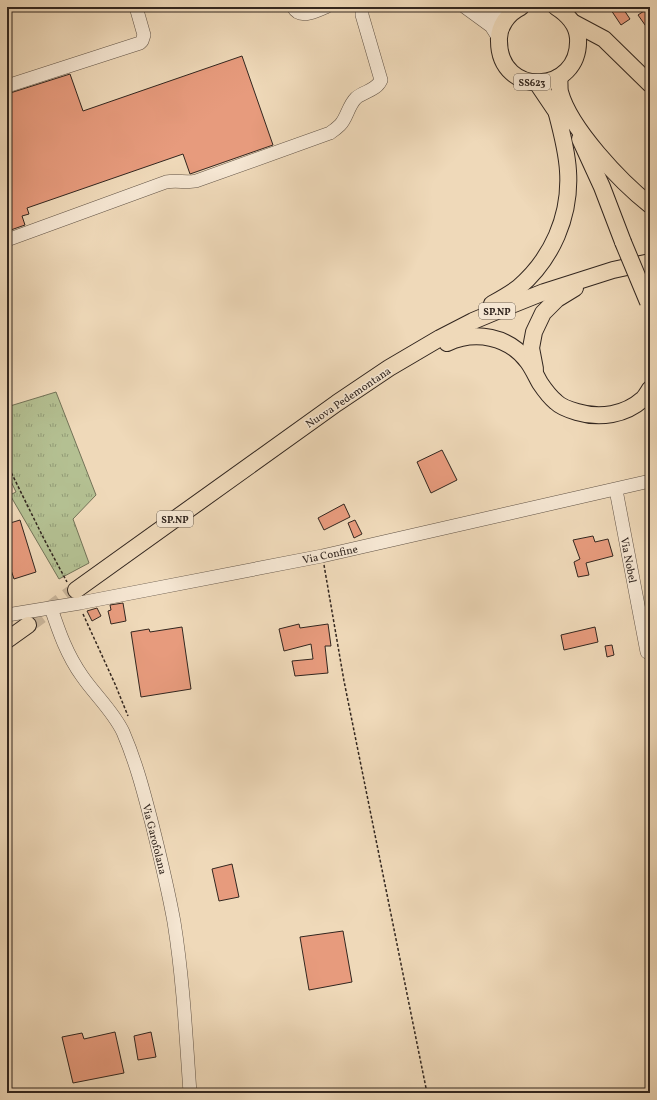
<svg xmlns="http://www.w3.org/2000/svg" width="657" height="1100" viewBox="0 0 657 1100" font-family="Vollkorn,serif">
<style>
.grass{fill:url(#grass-tufts);stroke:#737358}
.building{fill:#e79b7d;stroke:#32261f}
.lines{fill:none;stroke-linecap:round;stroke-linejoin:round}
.major-tunnel{stroke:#c9b59a;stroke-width:16;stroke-dasharray:16 8;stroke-linecap:butt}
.minor-casing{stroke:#615346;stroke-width:14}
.major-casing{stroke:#32261f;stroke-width:18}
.path{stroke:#32261f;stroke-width:1.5;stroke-dasharray:3 2;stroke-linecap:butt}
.minor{stroke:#f5e6d2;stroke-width:13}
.major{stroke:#efd9b9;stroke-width:16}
.major-bridge-casing{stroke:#32261f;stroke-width:18;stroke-linecap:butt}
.major-bridge{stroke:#efd9b9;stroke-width:16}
.labels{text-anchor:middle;stroke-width:3;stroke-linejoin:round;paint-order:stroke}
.shield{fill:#f5e6d2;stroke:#6c6055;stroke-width:1}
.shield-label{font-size:10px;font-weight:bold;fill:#32261f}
.street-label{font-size:11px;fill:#32261f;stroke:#f5e6d2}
</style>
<defs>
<pattern id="grass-tufts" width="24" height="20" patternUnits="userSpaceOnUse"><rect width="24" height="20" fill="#b4c092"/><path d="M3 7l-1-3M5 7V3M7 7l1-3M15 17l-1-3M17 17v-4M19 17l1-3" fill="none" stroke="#939c77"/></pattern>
</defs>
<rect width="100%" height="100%" fill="#efd9b9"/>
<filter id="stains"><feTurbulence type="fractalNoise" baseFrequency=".005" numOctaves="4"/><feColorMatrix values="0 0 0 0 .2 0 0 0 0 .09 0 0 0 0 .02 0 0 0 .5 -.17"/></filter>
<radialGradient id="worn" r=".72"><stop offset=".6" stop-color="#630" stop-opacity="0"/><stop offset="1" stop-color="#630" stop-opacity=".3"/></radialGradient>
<polygon class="grass" points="56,392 96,495 73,519 89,563 59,579 10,495 16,492 7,473 7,398 10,406"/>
<g class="building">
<polygon points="609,7 622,7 630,19 621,25"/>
<polygon points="650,7 650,32 638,15"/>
<polygon points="242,56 273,145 190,174 183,154 27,208 29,214 22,216 25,225 8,231 7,228 7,94 70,74 83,111"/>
<polygon points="442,450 457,480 431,493 417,462"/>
<polygon points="344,504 350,517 324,530 318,518"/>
<polygon points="20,520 36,572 14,579 7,558 7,524"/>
<polygon points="355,520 362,534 354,538 348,523"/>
<polygon points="593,536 595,542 608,539 613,556 586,563 589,575 578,577 574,562 580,559 573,540"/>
<polygon points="123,603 126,621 111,624 108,611 111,610 110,605"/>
<polygon points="97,608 101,616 92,621 87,611"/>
<polygon points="299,624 300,628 328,624 331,646 325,646 328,673 295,676 292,661 313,659 311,644 284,651 279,629"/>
<polygon points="182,627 191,689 141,697 131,632 149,629 150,632"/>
<polygon points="595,627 598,642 564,650 561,635"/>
<polygon points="612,645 614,655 607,657 605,646"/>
<polygon points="232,864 239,897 219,901 212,869"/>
<polygon points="343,931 352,982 309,990 300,937"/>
<polygon points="115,1032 124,1073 73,1083 62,1037 82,1033 84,1039"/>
<polygon points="151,1032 156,1057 138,1060 134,1036"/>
</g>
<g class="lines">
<polyline class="major-tunnel" points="28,625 76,590"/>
<defs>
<g id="minor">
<path d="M293,7C300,20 316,11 326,7"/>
<polyline points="465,7 491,26 498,37"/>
<path d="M476,11C487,15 497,17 509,16"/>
<polyline points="7,86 140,43 142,41 144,35 136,7"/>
<path d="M7,240L166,182C177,180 186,183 196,181L330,133C333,131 337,128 340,125C347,118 348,106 356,98C364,91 376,91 381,80L362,15V7"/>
<polyline points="616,490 647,652 650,651"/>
<path d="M51,608C59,632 67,655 82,676C95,695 113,711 123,732C136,762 144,793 152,824C160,856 168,889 174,922C183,978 186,1036 190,1093"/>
<polyline points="7,615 80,603 322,556 650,481"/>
</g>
<g id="major">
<path d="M521,7C508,13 498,27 499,41C499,98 581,95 578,38C577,25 567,14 556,7"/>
<polyline points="574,23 604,39 650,84"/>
<path d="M559,77C560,82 559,88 560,92C570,129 621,182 650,205"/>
<polyline points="537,83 564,123"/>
<polyline points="580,139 602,187 623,242"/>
<path d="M492,304C501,299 510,294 518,288C552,259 571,216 568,171C567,152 562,133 557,114"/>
<path d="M447,343C475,330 509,336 528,362C533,369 536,376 540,383C544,389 550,397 556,402C561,407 570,410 577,412C600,419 625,415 643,399C646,396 648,392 650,389"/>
<polyline points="535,369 531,348 534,332 543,313 557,299 575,288"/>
<polyline points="76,590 337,403 389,368 440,338 473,321 509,306 544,292 613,270 650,262"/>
<polyline points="7,640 28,625"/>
</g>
</defs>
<use href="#minor" class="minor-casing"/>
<use href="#major" class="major-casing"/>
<g class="path">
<polyline points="7,464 44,539 67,582"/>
<polyline points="324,565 344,681 427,1093"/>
<polyline points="83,614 115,684 128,716"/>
</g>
<use href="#minor" class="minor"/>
<use href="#major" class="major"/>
<defs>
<polyline id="major-bridge" points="623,242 648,302"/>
</defs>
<use href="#major-bridge" class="major-bridge-casing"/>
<use href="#major-bridge" class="major-bridge"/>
</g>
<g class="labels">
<g class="shield">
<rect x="514" y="74" width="36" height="16" rx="3"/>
<rect x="479" y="303" width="36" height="16" rx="3"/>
<rect x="157" y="511" width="36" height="16" rx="3"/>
</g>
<g class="shield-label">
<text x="532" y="86">SS623</text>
<text x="497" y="315">SP.NP</text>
<text x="175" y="523">SP.NP</text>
</g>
<g class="street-label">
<text transform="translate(348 397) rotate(-34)" y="4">Nuova Pedemontana</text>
<text transform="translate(330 554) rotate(-12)" y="4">Via Confine</text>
<text transform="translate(629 560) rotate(79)" y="4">Via Nobel</text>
<text transform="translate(155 839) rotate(76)" y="4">Via Garofolana</text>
</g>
</g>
<rect width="657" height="1100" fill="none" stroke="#efd9b9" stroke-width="24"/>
<rect x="8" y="8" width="641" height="1084" fill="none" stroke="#32261f" stroke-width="2"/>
<rect x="12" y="12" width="633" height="1076" fill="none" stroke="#32261f"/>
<rect width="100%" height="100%" filter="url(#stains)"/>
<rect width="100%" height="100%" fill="url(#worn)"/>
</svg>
